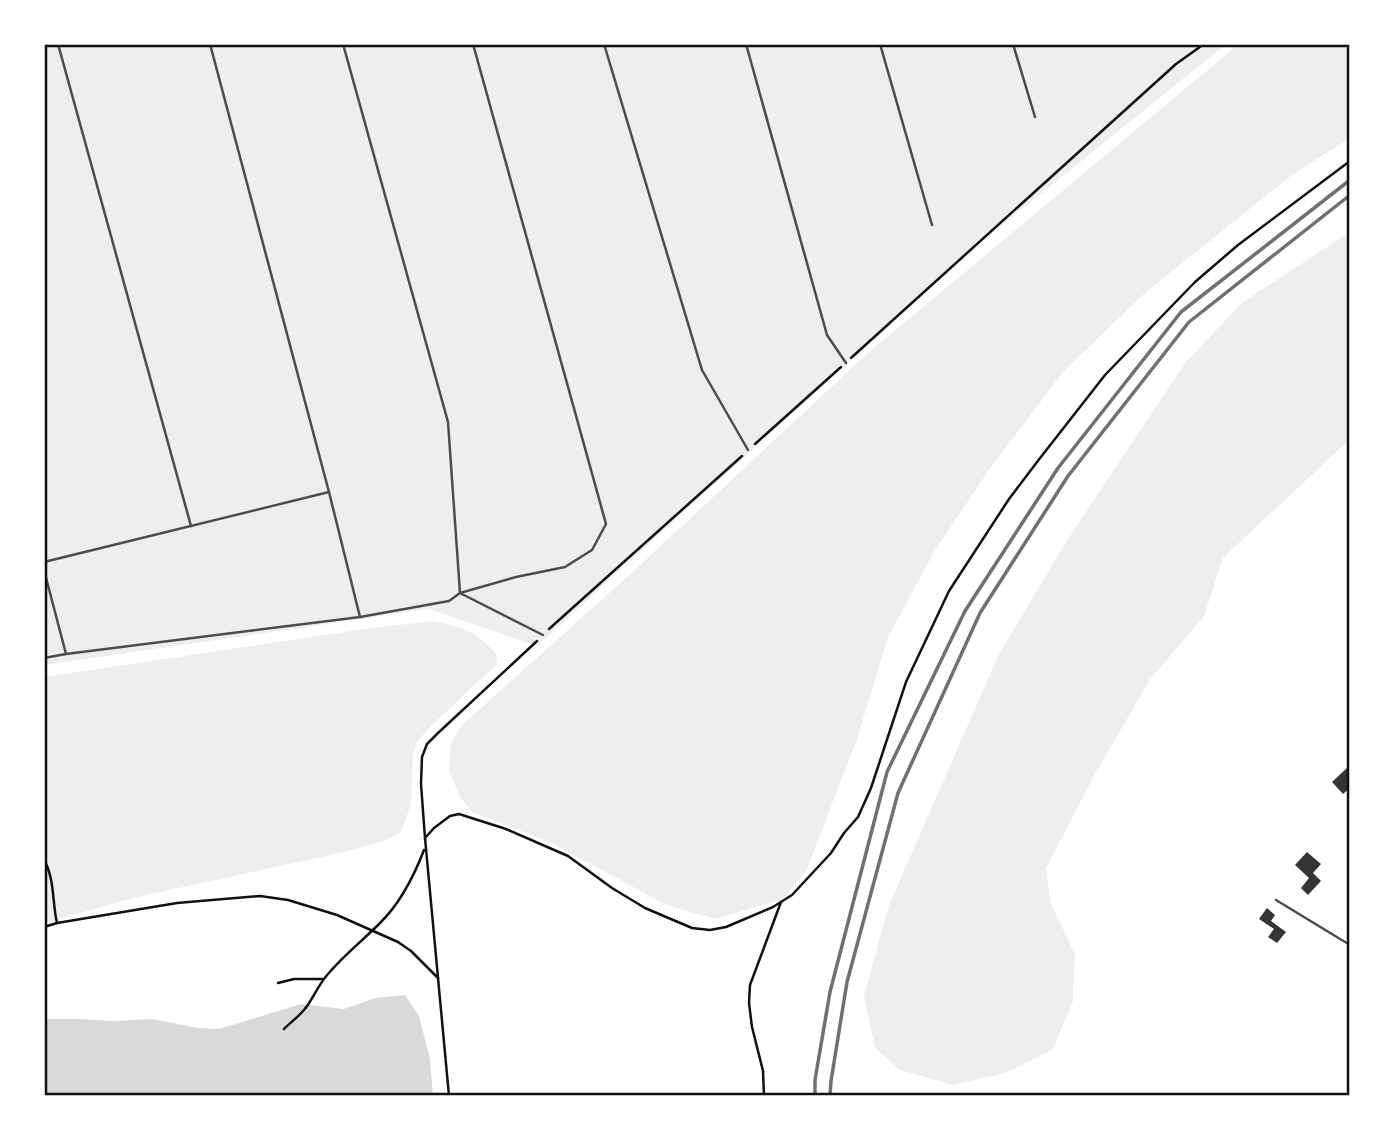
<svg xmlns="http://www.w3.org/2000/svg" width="1394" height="1140" viewBox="0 0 1394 1140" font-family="'PT Sans Narrow',sans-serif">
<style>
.green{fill:#eee}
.water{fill:#d9d9d9}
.building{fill:#353535}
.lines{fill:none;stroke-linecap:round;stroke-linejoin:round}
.path{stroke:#111;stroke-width:2.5}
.service{stroke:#4c4c4c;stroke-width:2.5}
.rail{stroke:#707070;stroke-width:3.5}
.neatline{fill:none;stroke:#111;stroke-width:2.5}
</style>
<rect width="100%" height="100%" fill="#fff"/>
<g class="green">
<polygon points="44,44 1226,44 970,251 537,646 429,609 44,665"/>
<polygon points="1239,44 1350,44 1350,138 1292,175 1146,292 1063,372 991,467 934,552 888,637 857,739 807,869 783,899 715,919 666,905 554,844 472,812 460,797 449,770 451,743 461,726 626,578 868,353"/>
<polygon points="1350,232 1350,439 1223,558 1204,616 1149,681 1094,776 1046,868 1051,904 1075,954 1073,1001 1053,1049 1006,1073 952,1085 900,1070 875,1048 864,996 889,905 999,654 1066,542 1185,363 1243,302"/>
<path d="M432,621C463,627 473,630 496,653L497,664L429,728L417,742L413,753L411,804L401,832L387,840L345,852L133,898L44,923V677L365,629Z"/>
</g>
<polygon class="water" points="405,995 419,1016 430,1059 433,1096 44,1096 44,1019 79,1019 113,1021 152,1019 198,1028 219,1029 301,1004 344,1009 375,998"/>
<g class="building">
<polygon points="1347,768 1350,771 1350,788 1343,794 1332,782"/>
<polygon points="1307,852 1321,864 1313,873 1321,881 1308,895 1301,888 1309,878 1295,865"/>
<polygon points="1267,908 1275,915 1271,921 1286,932 1277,943 1268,937 1274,929 1259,919"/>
</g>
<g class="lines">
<g class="path">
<polyline points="851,358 1176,64 1204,44"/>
<polyline points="755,444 841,367"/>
<polyline points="549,629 742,456"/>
<polyline points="425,838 434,828 450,816 459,814 506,829 568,856 612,888 645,908 692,928 710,930 726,927 773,907 792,895 831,853 844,833 858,817 871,788 906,682 949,591 1009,499 1037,462 1105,375 1195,282 1238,245 1350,161"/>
<path d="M44,860C55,879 52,902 57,923"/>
<polyline points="44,927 57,923 177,903 260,896 288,900 337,915 398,942 411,951 438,978"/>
<polyline points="278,983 294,979 323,979"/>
<path d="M284,1029C290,1023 298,1017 304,1010C313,999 318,985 328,974C343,956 362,941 379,924C400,904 414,876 424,850"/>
<polyline points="449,1096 425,838 421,784 422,757 427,744 438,733 537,641"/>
<polyline points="764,1096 763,1071 752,1027 749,1003 750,985 781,902"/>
<polyline points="774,1096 785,1095 793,1096"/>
</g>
<g class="service">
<polyline points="58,44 191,526"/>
<polyline points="210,44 329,492 360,617"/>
<polyline points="343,44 448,422 460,593 516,577 565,567 592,550 606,524 473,44"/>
<polyline points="604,44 702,370 748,450"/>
<polyline points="746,44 827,335 846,363"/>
<polyline points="880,44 932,225"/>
<polyline points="1013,44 1035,117"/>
<polyline points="44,562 329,492"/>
<polyline points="44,570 66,654"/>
<polyline points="44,658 66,654 360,617 449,601 460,593 543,635"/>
<polyline points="1276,900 1350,945"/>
</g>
<g class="rail">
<polyline points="815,1096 815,1080 830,992 887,772 965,611 1058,468 1181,312 1350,180"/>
<polyline points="830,1096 831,1081 847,982 898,793 980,613 1068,476 1189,322 1350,195"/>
</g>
</g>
<rect width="1394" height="1140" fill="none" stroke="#ffffff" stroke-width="91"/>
<rect x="46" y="46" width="1302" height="1048" class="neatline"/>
</svg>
